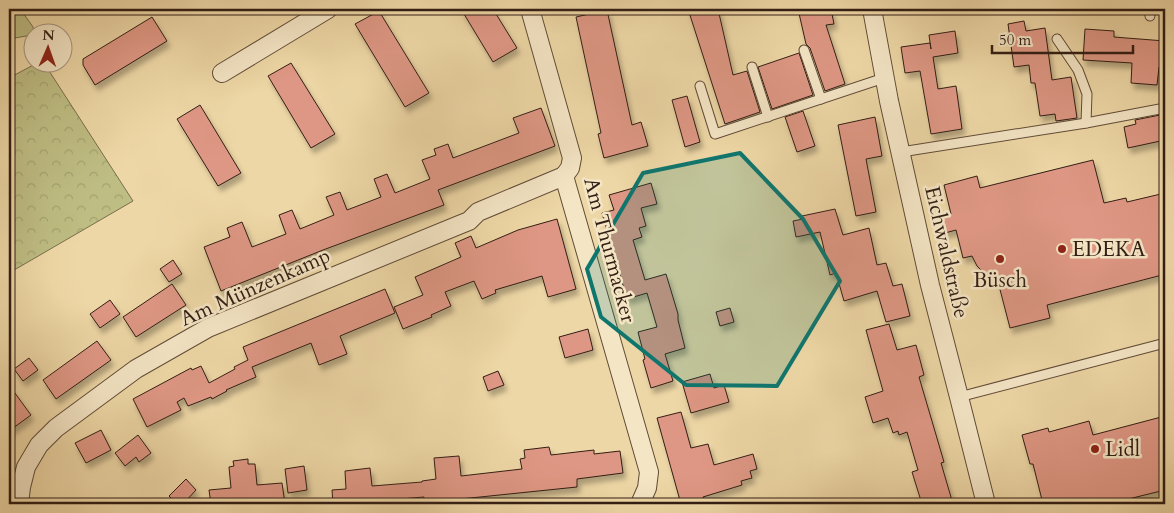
<svg xmlns="http://www.w3.org/2000/svg" width="1174" height="513" viewBox="0 0 1174 513" font-family="Cardo,serif">
<style>
.grass{fill:#bebd83;stroke:#786e4c}
.forest{fill:url(#forest-crowns);stroke:#786e4c}
.building{fill:#de9784;stroke:#321e14;filter:url(#shadow)}
.lines{fill:none;stroke-linecap:round;stroke-linejoin:round}
.service-casing{stroke:#614c38;stroke-width:11}
.minor-casing{stroke:#614c38;stroke-width:20}
.service{stroke:#f4e5c5;stroke-width:9}
.minor{stroke:#f4e5c5;stroke-width:18}
.marked{fill:#0f766e;fill-opacity:0.2;stroke:#0f766e;stroke-width:4;stroke-linejoin:round}
.poi-dot{fill:#8f2418;stroke:#f4e5c5;stroke-width:2}
.labels{text-anchor:middle;stroke-width:5;stroke-linejoin:round;paint-order:stroke}
.poi-label{font-size:21px;fill:#321e14;stroke:#f4e5c5;text-anchor:start}
.street-label{font-size:21px;fill:#321e14;stroke:#f4e5c5}
</style>
<defs>
<pattern id="forest-crowns" width="20" height="18" patternUnits="userSpaceOnUse" patternTransform="scale(1.25)"><rect width="20" height="18" fill="#bebd83"/><path d="M2 6a3 3 0 1 1 6 0M12 15a3 3 0 1 1 6 0" fill="none" stroke="#a4a270"/></pattern>
<filter id="shadow"><feDropShadow dx="3" dy="5.5" stdDeviation="2.5" flood-color="#0004"/></filter>
</defs>
<rect width="100%" height="100%" fill="#eed7a6"/>
<filter id="stains"><feTurbulence type="fractalNoise" baseFrequency=".004" numOctaves="4"/><feColorMatrix values="0 0 0 0 .2 0 0 0 0 .09 0 0 0 0 .02 0 0 0 .5 -.17"/></filter>
<radialGradient id="worn" r=".72"><stop offset=".6" stop-color="#630" stop-opacity="0"/><stop offset="1" stop-color="#630" stop-opacity=".3"/></radialGradient>
<polygon class="grass" points="9,9 19,9 21,10 33,27 34,32 32,32 32,35 9,39"/>
<polygon class="forest" points="39,62 44,63 133,201 9,273 9,78"/>
<g class="building">
<polygon points="461,9 493,9 517,48 493,62"/>
<polygon points="688,9 718,9 733,75 747,71 760,112 725,124"/>
<polygon points="798,9 831,9 834,24 826,25 845,84 825,91 810,48 806,44"/>
<polygon points="607,10 632,125 641,122 648,146 604,158 598,134 601,133 576,17"/>
<polygon points="379,11 429,93 405,107 355,24"/>
<polygon points="152,17 167,41 95,85 83,65 83,59"/>
<polygon points="1024,21 1026,31 1045,28 1052,80 1071,77 1077,118 1056,121 1055,114 1040,116 1035,83 1031,83 1029,65 1014,67 1008,24"/>
<polygon points="1085,29 1114,31 1114,37 1165,41 1165,66 1159,67 1157,85 1131,83 1132,63 1083,60"/>
<polygon points="955,31 958,53 933,57 938,89 956,86 962,129 931,134 920,71 905,73 901,47 930,43 931,49 929,35"/>
<polygon points="799,53 813,95 772,109 758,67"/>
<polygon points="291,63 335,134 311,148 268,76"/>
<polygon points="687,96 700,142 685,147 672,100"/>
<polygon points="200,105 241,173 218,186 177,119"/>
<polygon points="541,108 555,146 438,190 444,205 323,250 221,291 204,247 230,237 227,228 242,222 252,247 286,234 279,215 292,210 300,229 334,215 326,197 340,192 347,210 381,197 374,179 387,174 395,193 430,179 422,160 436,155 434,149 448,144 453,158 519,133 513,118"/>
<polygon points="803,111 815,146 797,152 785,117"/>
<polygon points="1165,114 1165,140 1128,148 1124,127 1136,124 1135,120"/>
<polygon points="875,117 882,156 866,159 876,212 856,216 838,125"/>
<polygon points="1093,160 1104,203 1126,198 1127,202 1165,193 1165,269 1162,275 1047,305 1050,318 1010,328 997,278 981,270 977,266 972,256 963,258 956,230 945,233 940,217 951,214 944,185 977,176 980,188"/>
<polygon points="651,183 657,204 641,208 646,226 639,228 642,237 633,240 645,280 666,274 678,314 678,320 685,348 665,354 673,381 651,388 643,360 645,359 638,332 657,327 647,293 627,299 602,213 614,210 609,195"/>
<polygon points="835,209 843,235 869,228 877,265 886,263 893,286 902,284 910,316 886,322 877,291 844,301 836,273 830,275 820,232 796,237 793,221 803,219 802,216"/>
<polygon points="557,219 576,289 548,297 542,276 495,290 496,293 482,299 474,281 445,292 451,306 431,315 432,317 403,329 394,307 423,295 415,277 461,257 455,243 471,236 476,248 518,230"/>
<polygon points="173,260 182,274 169,282 160,269"/>
<polygon points="172,284 186,305 136,337 123,317"/>
<polygon points="385,289 395,313 340,336 347,354 319,365 311,343 252,367 256,377 226,390 227,391 212,399 211,397 188,406 184,398 177,402 181,410 147,427 133,399 191,368 192,370 201,366 209,383 235,369 234,367 248,360 243,347"/>
<polygon points="110,300 120,314 100,328 90,314"/>
<polygon points="730,308 734,322 720,326 716,312"/>
<polygon points="889,324 897,350 916,345 924,375 919,377 944,462 941,463 953,504 922,504 912,472 918,470 907,432 899,435 898,431 893,433 888,418 873,423 865,397 883,391 866,330"/>
<polygon points="588,329 593,350 565,358 559,337"/>
<polygon points="97,341 111,360 56,399 43,380"/>
<polygon points="29,358 38,370 23,381 14,369"/>
<polygon points="498,371 504,385 488,391 483,377"/>
<polygon points="710,374 714,388 724,385 729,402 691,413 682,382"/>
<polygon points="9,385 31,415 9,431"/>
<polygon points="681,412 691,448 708,444 714,465 753,454 757,469 750,471 752,478 741,481 742,485 703,497 705,504 681,504 657,418"/>
<polygon points="1165,416 1165,490 1108,504 1043,504 1033,464 1030,464 1022,435 1048,428 1049,432 1089,421 1093,435"/>
<polygon points="101,430 111,450 86,463 75,443"/>
<polygon points="138,435 151,453 139,462 136,457 125,466 115,453"/>
<polygon points="549,447 551,455 594,450 594,454 620,451 623,473 577,479 577,487 451,500 424,503 424,497 388,500 388,504 333,504 332,490 346,489 345,471 370,468 372,486 422,482 422,481 436,479 434,458 459,456 461,476 522,469 520,459 525,458 524,450"/>
<polygon points="248,459 248,464 255,464 257,485 282,483 285,504 211,504 209,490 231,488 229,467 234,466 233,461"/>
<polygon points="304,466 307,490 288,493 285,469"/>
<polygon points="186,479 196,490 183,504 177,504 169,496"/>
</g>
<g class="lines">
<defs>
<g id="service">
<polyline points="1149,9 1150,16"/>
<polyline points="1057,39 1078,70 1087,94 1086,123"/>
<polyline points="804,50 821,99"/>
<polyline points="752,67 768,117"/>
<polyline points="700,86 715,134 884,78"/>
<polyline points="901,152 1086,123 1165,108"/>
<polyline points="959,397 1165,343"/>
</g>
<g id="minor">
<polyline points="530,9 572,158 570,168 564,176"/>
<polyline points="872,9 889,101 930,285 959,397 986,504"/>
<polyline points="222,73 328,9"/>
<polyline points="564,176 649,472 647,488 640,504"/>
<polyline points="19,504 21,487 26,467 39,445 56,428 136,369 208,328 459,225 469,221 478,212 564,176"/>
</g>
</defs>
<use href="#service" class="service-casing"/>
<use href="#minor" class="minor-casing"/>
<use href="#service" class="service"/>
<use href="#minor" class="minor"/>
</g>
<path class="marked" d="M740,153L803,219L840,281L777,386L686,385L601,317L587,269L643,173Z"/>
<g class="poi-dot">
<circle cx="1062" cy="249" r="5"/>
<circle cx="1000" cy="259" r="5"/>
<circle cx="1095" cy="449" r="5"/>
</g>
<g class="labels">
<g class="poi-label">
<text x="1072" y="256">EDEKA</text>
<text x="1000" y="287" text-anchor="middle">Büsch</text>
<text x="1105" y="456">Lidl</text>
</g>
<g class="street-label">
<text transform="translate(610 250) rotate(75)" y="7">Am Thurmacker</text>
<text transform="translate(947 252) rotate(77)" y="7">Eichwaldstraße</text>
<text transform="translate(255 287) rotate(-24)" y="7">Am Münzenkamp</text>
</g>
</g>
<rect width="1174" height="513" fill="none" stroke="#eed7a6" stroke-width="30"/>
<rect x="10" y="10" width="1154" height="493" fill="none" stroke="#321e14" stroke-width="2.5"/>
<rect x="15" y="15" width="1144" height="483" fill="none" stroke="#321e14"/>
<g transform="translate(48 48) rotate(2)"><circle r="24" fill="#f4e5c5" stroke="#a6957e"/>
<path d="M0-4L9 19L0 12L-9 19Z" fill="#8f2418"/>
<text y="-8" font-size="14" font-weight="bold" text-anchor="middle" fill="#321e14">N</text>
</g>
<path d="M992 45v8h141v-8" fill="none" stroke="#321e14" stroke-width="2.5"/>
<text x="999" y="45" font-size="15" fill="#321e14" stroke="#f4e5c5" stroke-width="4" paint-order="stroke">50 m</text>
<rect width="100%" height="100%" filter="url(#stains)"/>
<rect width="100%" height="100%" fill="url(#worn)"/>
</svg>
